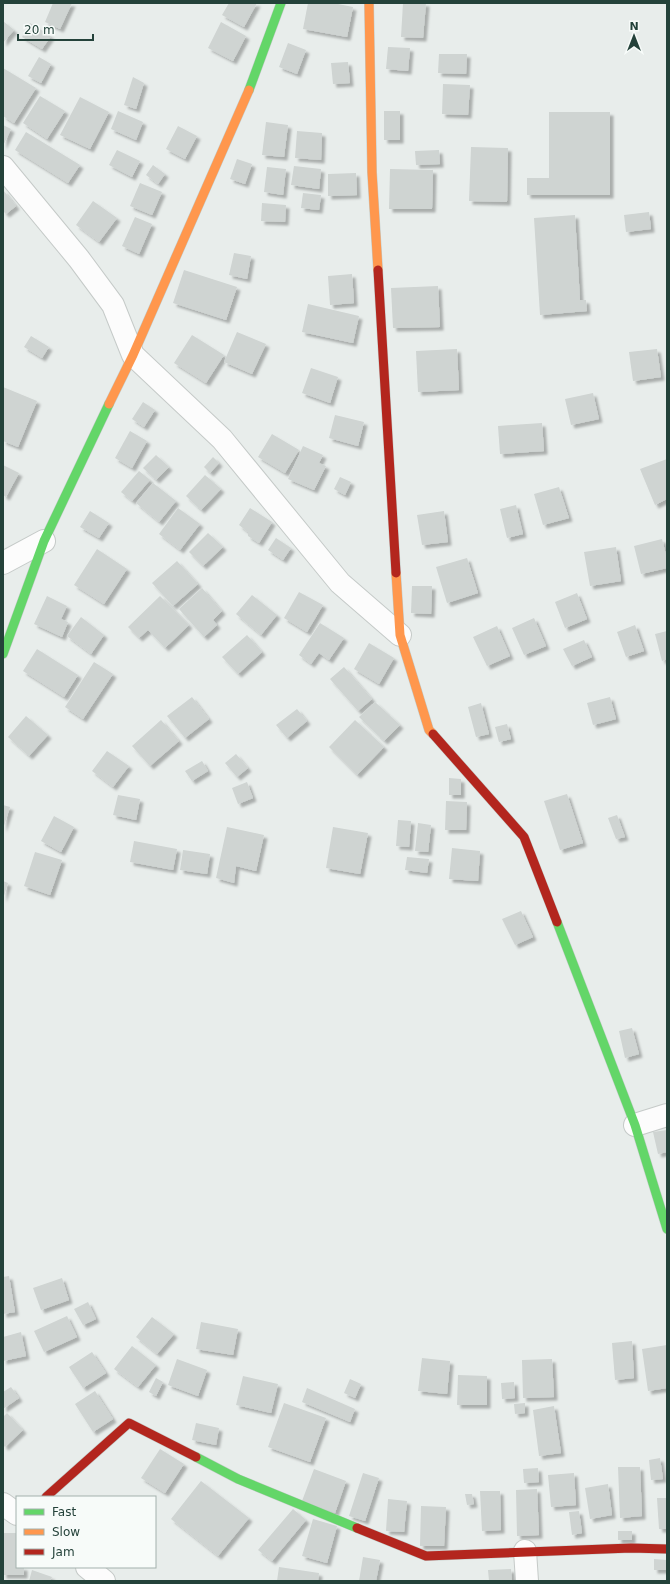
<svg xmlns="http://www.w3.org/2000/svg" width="670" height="1584" viewBox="0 0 670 1584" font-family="'DejaVu Sans',sans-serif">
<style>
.building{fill:#cfd4d2;filter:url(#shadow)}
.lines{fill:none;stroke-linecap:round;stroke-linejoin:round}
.street-casing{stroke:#c5cac8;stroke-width:24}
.fast-casing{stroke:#c3cbc8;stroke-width:10}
.slow-casing{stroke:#c3cbc8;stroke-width:10}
.jam-casing{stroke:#c3cbc8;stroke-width:10}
.street{stroke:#fcfcfc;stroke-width:22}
.fast{stroke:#63d668;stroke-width:9}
.slow{stroke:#ff974d;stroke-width:9}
.jam{stroke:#b3261e;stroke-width:9}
</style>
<defs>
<filter id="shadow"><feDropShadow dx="3.5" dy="3.5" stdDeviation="1" flood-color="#0004"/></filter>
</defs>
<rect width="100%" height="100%" fill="#e8edeb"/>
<g class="building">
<polygon points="53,3 72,3 60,29 45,22"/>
<polygon points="229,3 257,3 244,27 222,15"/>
<polygon points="308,3 333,3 353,7 347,37 303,29"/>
<polygon points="403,3 426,3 423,38 401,37"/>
<polygon points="3,21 14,30 3,43"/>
<polygon points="221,22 246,36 233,61 208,48"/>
<polygon points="30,23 51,36 42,49 22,37"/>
<polygon points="288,43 306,50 297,74 279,67"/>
<polygon points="388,47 410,48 408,71 386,69"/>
<polygon points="439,54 467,54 466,74 438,73"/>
<polygon points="39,57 51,64 41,83 28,76"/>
<polygon points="348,62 350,83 333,84 331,63"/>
<polygon points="3,68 36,88 14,123 3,116"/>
<polygon points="133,77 144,83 136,109 124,105"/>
<polygon points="443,84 470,85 468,115 442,114"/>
<polygon points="40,96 65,111 47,139 23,123"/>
<polygon points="80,97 109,112 90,149 60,135"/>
<polygon points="118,111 143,122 136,140 111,129"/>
<rect x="384" y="111" width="16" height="29"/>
<polygon points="549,112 610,112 610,195 527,195 527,178 549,178"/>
<polygon points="266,122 288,125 284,157 262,155"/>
<polygon points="3,125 11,129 3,146"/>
<polygon points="178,126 197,136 185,159 166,149"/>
<polygon points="297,131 322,133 321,160 295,158"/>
<polygon points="26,132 80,165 68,183 15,150"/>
<polygon points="471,147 508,148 507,202 469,201"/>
<polygon points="117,150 140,161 132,177 109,165"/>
<polygon points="439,150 440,164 416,165 415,151"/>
<polygon points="237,159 252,164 245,184 230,179"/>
<polygon points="153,165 165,174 158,184 146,175"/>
<polygon points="294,166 321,169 319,189 291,185"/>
<polygon points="267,167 286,169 283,195 264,192"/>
<polygon points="390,169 433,170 432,209 389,209"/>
<polygon points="356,173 357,195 328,196 328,174"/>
<polygon points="140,183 162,192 152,215 130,206"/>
<polygon points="3,190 16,206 6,214 3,211"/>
<polygon points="303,193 321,195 319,210 301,208"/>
<polygon points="93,201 117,218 99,242 76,225"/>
<polygon points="262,203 286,205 285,222 261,221"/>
<polygon points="649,212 651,229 626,232 624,215"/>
<polygon points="575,215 580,300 586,300 587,311 540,315 534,218"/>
<polygon points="135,217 152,224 139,254 122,246"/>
<polygon points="234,253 251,256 247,279 229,275"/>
<polygon points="184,270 237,287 226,320 173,303"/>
<polygon points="352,274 354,303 330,305 328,276"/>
<polygon points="438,286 440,327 393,328 391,288"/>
<polygon points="308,304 359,316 353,343 302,332"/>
<polygon points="237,332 266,344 252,374 224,362"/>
<polygon points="192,335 224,355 206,383 174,363"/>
<polygon points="31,336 49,347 42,358 24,347"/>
<polygon points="457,349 459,390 418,392 416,351"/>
<polygon points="657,349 661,377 633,381 629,352"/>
<polygon points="311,368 338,377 330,403 302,393"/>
<polygon points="3,387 37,401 18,447 3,441"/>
<polygon points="593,393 599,419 571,425 565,399"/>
<polygon points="143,402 155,410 144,427 132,419"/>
<polygon points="335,415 364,422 358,446 329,438"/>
<polygon points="542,423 544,451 500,454 498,426"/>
<polygon points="130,431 147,441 132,468 115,458"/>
<polygon points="272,434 299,450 285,473 258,457"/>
<polygon points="303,446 323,455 319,463 326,466 314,490 288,479"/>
<polygon points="156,455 169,467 156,480 143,468"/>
<polygon points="213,457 219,463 210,473 204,467"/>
<polygon points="667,459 667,499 655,505 640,469"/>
<polygon points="3,465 19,473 6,497 3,495"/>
<polygon points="139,471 150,480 132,501 121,492"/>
<polygon points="205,475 221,489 201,510 186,496"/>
<polygon points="340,477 351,482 345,495 334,489"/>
<polygon points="153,483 176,501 159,522 136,503"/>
<polygon points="559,487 569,518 543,525 534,494"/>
<polygon points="516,505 523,534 507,538 500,509"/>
<polygon points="178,508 200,524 180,550 159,534"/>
<polygon points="250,508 272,522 259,543 248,536 248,532 239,525"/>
<polygon points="90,511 109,523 99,538 80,527"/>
<polygon points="444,511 448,542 422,545 417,515"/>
<polygon points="208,533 223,547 203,566 189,552"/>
<polygon points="276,538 291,548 283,560 268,550"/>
<polygon points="662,539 667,559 667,568 641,574 634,546"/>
<polygon points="616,547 621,581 590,586 584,552"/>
<polygon points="97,549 127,569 104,604 74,585"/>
<polygon points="467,558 478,593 447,603 436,567"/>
<polygon points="177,561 198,584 173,606 152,583"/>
<polygon points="412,586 432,586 431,614 411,613"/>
<polygon points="202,588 222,611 213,620 217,625 204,637 179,609"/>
<polygon points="299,592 323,605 307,632 284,618"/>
<polygon points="577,593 587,619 565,628 555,602"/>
<polygon points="252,595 277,615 261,635 236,614"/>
<polygon points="47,596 67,606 61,619 68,622 62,637 34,624"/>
<polygon points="160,596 189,625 165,648 148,630 139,638 128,627"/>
<polygon points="81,617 104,635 91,654 67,636"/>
<polygon points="534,618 546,646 524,655 512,628"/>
<polygon points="320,623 344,638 329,660 319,653 311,664 299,655"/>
<polygon points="635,625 644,651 626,657 617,632"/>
<polygon points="497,626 510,656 487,666 473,637"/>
<polygon points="667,631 667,659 662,661 655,634"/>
<polygon points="247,635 262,652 238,674 222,657"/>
<polygon points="584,640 592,657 572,666 563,649"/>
<polygon points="369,643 394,658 379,684 354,669"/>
<polygon points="37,649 78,675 64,697 23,671"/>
<polygon points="94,662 113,674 83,719 65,707"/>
<polygon points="344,667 372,699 358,711 330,679"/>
<polygon points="192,697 209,719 185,738 167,716"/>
<polygon points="610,697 616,719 593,725 587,703"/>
<polygon points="375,702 400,725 384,741 359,717"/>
<polygon points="481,703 489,734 476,737 468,707"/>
<polygon points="297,709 307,721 287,738 276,725"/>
<polygon points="26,716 48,735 29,756 8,737"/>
<polygon points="161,720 179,741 150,766 132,746"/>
<polygon points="355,720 384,747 357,775 329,747"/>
<polygon points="507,724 511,739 499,742 495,727"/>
<polygon points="107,751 129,766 113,787 92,771"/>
<polygon points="236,754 248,768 237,777 225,763"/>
<polygon points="202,761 208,771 192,781 185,771"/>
<polygon points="449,778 461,779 461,795 449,795"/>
<polygon points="247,782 253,798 238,804 232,788"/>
<polygon points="567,794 583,843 560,850 544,801"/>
<polygon points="118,795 140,799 136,820 113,815"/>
<polygon points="446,801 467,802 466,830 445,830"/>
<polygon points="3,805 10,807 3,829"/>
<polygon points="617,815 625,837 616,839 608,818"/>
<polygon points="54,816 74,827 61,852 41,841"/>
<polygon points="398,820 411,821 409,847 396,846"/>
<polygon points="418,823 431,825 428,852 415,851"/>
<polygon points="227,827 264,835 256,871 236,866 234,883 216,878"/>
<polygon points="333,827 368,833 360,874 326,868"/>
<polygon points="134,841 177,849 173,870 130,862"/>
<polygon points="452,848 480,851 478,881 449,879"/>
<polygon points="183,850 210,854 207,874 180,870"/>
<polygon points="35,852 62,860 50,895 24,886"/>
<polygon points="407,857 429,859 427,873 405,870"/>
<polygon points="3,881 8,883 3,899"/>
<polygon points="521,911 533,937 515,945 502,919"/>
<polygon points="632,1028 639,1054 625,1058 619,1031"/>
<polygon points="667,1130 667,1152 658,1154 653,1132"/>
<polygon points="9,1276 15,1312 3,1314 3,1277"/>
<polygon points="62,1278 69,1300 41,1310 33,1288"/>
<polygon points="88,1302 96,1319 83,1325 74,1309"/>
<polygon points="67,1316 77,1337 44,1352 34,1331"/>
<polygon points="152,1317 174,1334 157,1354 136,1337"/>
<polygon points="201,1322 238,1329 233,1355 196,1349"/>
<polygon points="21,1332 26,1356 3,1361 3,1337"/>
<polygon points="632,1341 634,1378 615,1380 612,1343"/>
<polygon points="667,1345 667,1388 648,1391 642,1349"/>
<polygon points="132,1346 156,1365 138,1387 114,1369"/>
<polygon points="92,1352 106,1373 83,1388 69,1367"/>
<polygon points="422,1358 450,1361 447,1394 418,1391"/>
<polygon points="177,1359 207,1370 198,1396 168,1385"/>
<polygon points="552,1359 554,1397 523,1398 522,1360"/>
<polygon points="458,1375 487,1376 487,1405 457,1405"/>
<polygon points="243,1376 278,1384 271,1413 236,1405"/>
<polygon points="156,1378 163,1382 156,1396 149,1392"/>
<polygon points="350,1379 361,1384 355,1398 344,1393"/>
<polygon points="514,1382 515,1398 502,1399 501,1383"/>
<polygon points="11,1387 19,1398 3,1409 3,1392"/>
<polygon points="307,1388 355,1409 350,1422 302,1402"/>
<polygon points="95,1391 113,1419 93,1432 75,1404"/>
<polygon points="284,1403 326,1418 310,1462 268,1447"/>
<polygon points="525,1403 525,1413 515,1414 514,1404"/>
<polygon points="554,1406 561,1453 539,1456 533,1410"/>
<polygon points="7,1413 23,1430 5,1447 3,1445 3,1417"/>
<polygon points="196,1423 219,1428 216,1445 192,1440"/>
<polygon points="160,1449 184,1464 165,1493 141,1478"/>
<polygon points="660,1458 663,1479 651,1480 649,1460"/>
<polygon points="618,1467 640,1467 642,1516 620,1518"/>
<polygon points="538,1468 539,1482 524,1483 523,1469"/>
<polygon points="314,1469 346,1481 335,1513 302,1501"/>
<polygon points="363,1473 379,1478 365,1521 349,1516"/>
<polygon points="574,1473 576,1505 551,1507 548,1475"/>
<polygon points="201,1481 249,1518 218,1556 171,1519"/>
<polygon points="608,1484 612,1515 590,1519 585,1488"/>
<polygon points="537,1489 539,1535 517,1536 516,1490"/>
<polygon points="480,1491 500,1491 501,1530 482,1531"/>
<polygon points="465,1494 472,1494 474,1504 467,1505"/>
<polygon points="657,1498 667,1498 667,1529 659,1529"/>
<polygon points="388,1499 407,1501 404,1532 386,1531"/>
<polygon points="421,1506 446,1507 444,1546 420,1546"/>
<polygon points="293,1509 306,1520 272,1561 258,1550"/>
<polygon points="579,1511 582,1533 572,1535 569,1512"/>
<polygon points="313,1519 337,1526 327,1563 302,1556"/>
<rect x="618" y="1531" width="14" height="9"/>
<polygon points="3,1533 17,1533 17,1567 24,1567 24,1575 3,1575"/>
<polygon points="363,1557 380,1560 376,1581 359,1581"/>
<polygon points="654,1559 667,1560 667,1570 654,1570"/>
<polygon points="279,1567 319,1573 318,1581 277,1581"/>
<polygon points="511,1569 512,1581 489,1581 488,1570"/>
<polygon points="32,1570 52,1577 50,1581 29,1581"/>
</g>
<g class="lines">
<defs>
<g id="street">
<polyline points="3,167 79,259 113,305 133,355 222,439 340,583 400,635"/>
<polyline points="3,563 44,541"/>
<polyline points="635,1125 667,1115"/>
<polyline points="3,1504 17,1514"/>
<polyline points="525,1551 527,1581"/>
<polyline points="87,1567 104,1581"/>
</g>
<g id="fast">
<polyline points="249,90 281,3"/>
<polyline points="3,654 44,541 109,404"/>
<polyline points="557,922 635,1125 667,1229"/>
<polyline points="196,1457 238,1479 357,1528"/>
</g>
<g id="slow">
<polyline points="369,3 372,172 378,270"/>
<polyline points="109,404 133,355 249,90"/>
<polyline points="396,573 400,635 429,730 433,734"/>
</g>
<g id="jam">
<polyline points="378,270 396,573"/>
<polyline points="433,734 524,837 557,922"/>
<polyline points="46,1497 129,1423 196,1457"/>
<polyline points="357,1528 426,1556 631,1548 667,1549"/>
</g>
</defs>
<use href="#street" class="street-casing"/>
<use href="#fast" class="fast-casing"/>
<use href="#slow" class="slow-casing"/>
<use href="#jam" class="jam-casing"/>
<use href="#street" class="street"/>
<use href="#fast" class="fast"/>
<use href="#slow" class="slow"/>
<use href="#jam" class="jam"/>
</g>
<rect width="670" height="1584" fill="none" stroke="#24423a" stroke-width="8"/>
<rect x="16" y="1496" width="140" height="72" fill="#f7fbf9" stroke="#a3b1ad"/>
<rect x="24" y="1509" width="20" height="6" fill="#63d668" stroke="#a3b1ad"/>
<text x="52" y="1516" font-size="12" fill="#24423a">Fast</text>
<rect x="24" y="1529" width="20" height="6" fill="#ff974d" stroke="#a3b1ad"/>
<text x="52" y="1536" font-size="12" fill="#24423a">Slow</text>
<rect x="24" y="1549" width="20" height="6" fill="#b3261e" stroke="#a3b1ad"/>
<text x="52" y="1556" font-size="12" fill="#24423a">Jam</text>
<g transform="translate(634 36)" stroke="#f7fbf9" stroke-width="3" paint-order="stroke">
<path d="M0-3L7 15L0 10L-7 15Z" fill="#24423a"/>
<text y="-6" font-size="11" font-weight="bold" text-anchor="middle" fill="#24423a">N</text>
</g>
<path d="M18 34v6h75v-6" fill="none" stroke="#24423a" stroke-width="2"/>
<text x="24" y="34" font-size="12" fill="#24423a" stroke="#f7fbf9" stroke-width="3" paint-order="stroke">20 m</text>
</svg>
